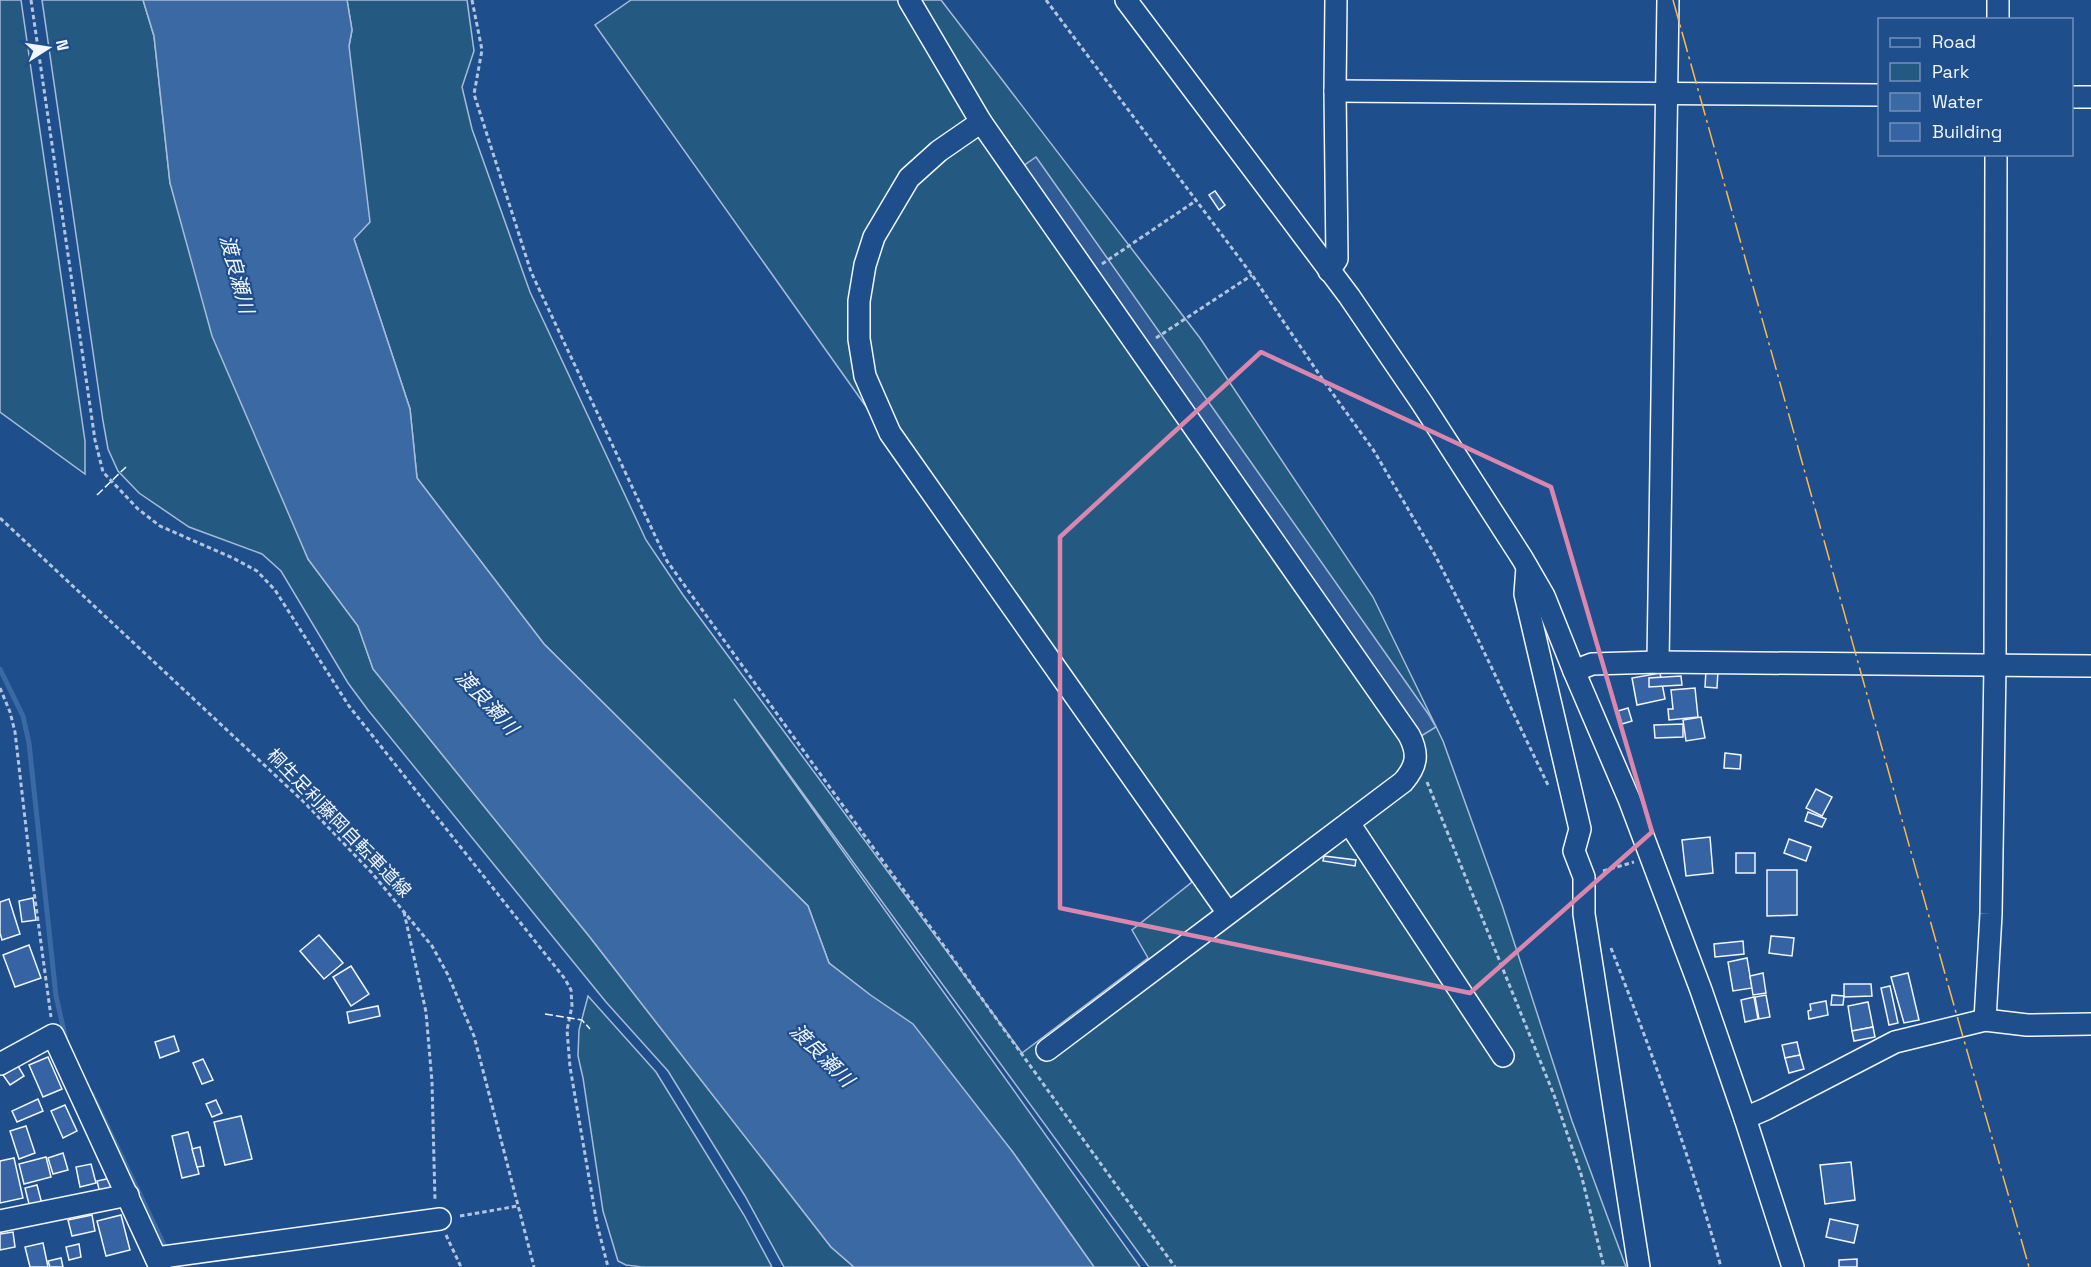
<svg xmlns="http://www.w3.org/2000/svg" width="2091" height="1267" viewBox="0 0 2091 1267" font-family="'Space Grotesk','Noto Sans JP',sans-serif">
<style>
.green{fill:#245a82;stroke:#a8bbd7;stroke-width:1.5}
.parking{fill:#305b95;stroke:#a8bbd7;stroke-width:1.5}
.water{fill:#3b69a3;stroke:#a8bbd7;stroke-width:1.5}
.lines{fill:none;stroke-linecap:round;stroke-linejoin:round}
.stream{stroke:#3b69a3;stroke-width:5}
.building{fill:#3563a3;stroke:#f2f6ff;stroke-width:1.5}
.minor-casing{stroke:#f2f6ff;stroke-width:24}
.path{stroke:#b3c4dc;stroke-width:3;stroke-dasharray:4.5 3;stroke-linecap:butt}
.minor{stroke:#1f4e8c;stroke-width:21}
.fence{stroke:#f2f6ff;stroke-width:1.5;stroke-dasharray:8 3;stroke-linecap:butt}
.power{stroke:#ffb74d;stroke-width:1.5;stroke-dasharray:21 4.5 3 4.5;stroke-linecap:butt}
.marked{fill:none;stroke:#da87ad;stroke-width:4.5;stroke-linejoin:round}
.labels{text-anchor:middle;stroke-width:4.5;stroke-linejoin:round;paint-order:stroke}
.street-label{font-size:18px;fill:#f2f6ff;stroke:#1f4e8c}
.water-label{font-size:20px;font-style:italic;fill:#f2f6ff;stroke:#1f4e8c}
</style>
<rect width="100%" height="100%" fill="#1f4e8c"/>
<g class="green">
<polygon points="0,0 21,0 85,441 85,474 0,412"/>
<polygon points="42,0 143,0 154,36 170,183 308,559 358,626 373,669 589,936 831,1247 854,1267 784,1267 745,1196 668,1071 606,1002 368,710 348,683 281,571 262,554 189,527 139,493 118,471 108,449 103,421"/>
<polygon points="347,0 467,0 474,51 462,87 472,129 530,292 646,540 683,595 1022,1053 1148,958 1132,930 1192,882 867,408 595,25 631,0 941,0 1200,338 1373,597 1443,741 1502,905 1572,1121 1626,1267 1149,1267 734,699 1140,1267 1094,1267 1012,1151 869,994 829,963 808,906 544,644 417,478 410,409 354,239 349,46 352,30"/>
<polygon points="588,996 656,1072 744,1215 772,1267 642,1267 626,1265 618,1261 603,1211 583,1078 578,1056 579,1030"/>
</g>
<polygon class="parking" points="1036,157 1429,715 1436,727 1413,741 1016,171"/>
<polygon class="water" points="143,0 347,0 352,30 349,46 370,222 354,239 410,409 417,478 544,644 808,906 829,963 869,994 913,1024 1012,1151 1094,1267 854,1267 831,1247 589,936 373,669 358,626 308,559 212,336 170,183 154,36"/>
<g class="lines">
<g class="stream">
<polyline points="0,669 23,716 29,743 56,996 66,1040"/>
<polyline points="92,1094 167,1251"/>
</g>
</g>
<g class="building">
<polygon points="1215,191 1225,205 1219,210 1209,195"/>
<polygon points="1706,670 1718,671 1717,688 1705,687"/>
<polygon points="1660,673 1665,699 1637,705 1632,678"/>
<polygon points="1681,676 1682,685 1649,687 1649,678"/>
<polygon points="1695,688 1698,717 1669,720 1668,709 1673,709 1671,690"/>
<polygon points="1628,708 1632,721 1622,724 1618,711"/>
<polygon points="1701,717 1705,738 1686,741 1683,720"/>
<polygon points="1683,724 1683,737 1655,738 1654,725"/>
<polygon points="1725,753 1741,755 1740,769 1724,768"/>
<polygon points="1816,789 1832,797 1822,816 1806,808"/>
<polygon points="1808,812 1826,819 1822,827 1805,821"/>
<polygon points="1710,837 1713,873 1686,876 1682,840"/>
<polygon points="1789,839 1811,847 1806,861 1784,853"/>
<rect x="1736" y="853" width="19" height="20"/>
<polygon points="1324,856 1356,860 1355,866 1323,861"/>
<polygon points="1767,870 1797,870 1797,915 1767,916"/>
<polygon points="33,898 36,920 22,922 19,901"/>
<polygon points="9,899 20,934 2,940 0,933 0,902"/>
<polygon points="319,935 343,963 324,979 300,951"/>
<polygon points="1771,936 1794,938 1792,956 1769,953"/>
<polygon points="1743,941 1744,954 1715,957 1714,944"/>
<polygon points="29,945 41,978 15,987 3,955"/>
<polygon points="1747,958 1752,988 1733,991 1728,962"/>
<polygon points="351,966 369,994 351,1006 333,977"/>
<polygon points="1763,973 1766,993 1753,995 1750,976"/>
<polygon points="1908,973 1919,1020 1904,1023 1891,977"/>
<polygon points="1844,984 1871,984 1872,996 1844,997"/>
<polygon points="1890,986 1898,1023 1889,1025 1881,988"/>
<polygon points="1766,995 1770,1017 1759,1019 1755,997"/>
<polygon points="1832,995 1844,996 1843,1005 1831,1005"/>
<polygon points="1754,997 1758,1019 1745,1022 1741,1000"/>
<polygon points="1826,1001 1828,1015 1809,1019 1808,1011 1811,1010 1810,1004"/>
<polygon points="1868,1002 1873,1027 1852,1031 1848,1006"/>
<polygon points="378,1006 380,1016 349,1023 347,1012"/>
<polygon points="1873,1027 1875,1037 1854,1041 1852,1031"/>
<polygon points="174,1036 179,1051 160,1058 155,1042"/>
<polygon points="1797,1042 1800,1055 1785,1058 1782,1045"/>
<polygon points="1800,1055 1804,1069 1789,1073 1785,1058"/>
<polygon points="48,1057 62,1089 43,1097 29,1065"/>
<polygon points="203,1059 213,1080 202,1084 193,1063"/>
<polygon points="18,1066 24,1076 10,1085 3,1075"/>
<polygon points="38,1099 43,1111 17,1122 12,1111"/>
<polygon points="216,1100 222,1113 212,1117 206,1104"/>
<polygon points="65,1105 77,1131 63,1138 51,1111"/>
<polygon points="241,1116 252,1159 225,1165 214,1122"/>
<polygon points="26,1126 35,1153 19,1159 10,1131"/>
<polygon points="188,1132 199,1174 182,1178 172,1136"/>
<polygon points="200,1147 204,1166 197,1167 192,1149"/>
<polygon points="63,1153 68,1170 53,1174 48,1158"/>
<polygon points="46,1157 51,1177 24,1184 19,1164"/>
<polygon points="14,1158 23,1198 0,1203 0,1161"/>
<polygon points="1851,1162 1855,1200 1825,1204 1820,1165"/>
<polygon points="91,1164 96,1183 80,1187 76,1167"/>
<polygon points="111,1178 115,1194 101,1197 97,1181"/>
<polygon points="37,1185 42,1204 30,1208 25,1188"/>
<polygon points="92,1215 95,1231 72,1236 68,1220"/>
<polygon points="121,1215 130,1250 106,1256 97,1221"/>
<polygon points="1830,1219 1858,1225 1854,1243 1826,1237"/>
<polygon points="13,1232 15,1247 0,1250 0,1234"/>
<polygon points="43,1243 48,1267 30,1267 25,1247"/>
<polygon points="79,1244 81,1257 69,1260 66,1247"/>
<polygon points="61,1258 63,1267 50,1267 48,1261"/>
<polygon points="1857,1259 1857,1267 1839,1267 1839,1260"/>
</g>
<g class="lines">
<defs>
<g id="minor">
<path d="M909,0L981,122L1409,735C1419,754 1417,766 1403,782L1047,1050"/>
<polyline points="1126,0 1349,296 1422,403 1522,558 1544,596 1574,671 1629,799 1701,990 1745,1118 1793,1267"/>
<polyline points="1998,20 1998,0"/>
<polyline points="1335,91 1880,95"/>
<polyline points="2072,97 2091,97"/>
<polyline points="981,122 939,151 909,178 874,237 865,265 859,301 859,339 865,376 890,433 1228,913"/>
<polyline points="1329,271 1337,259 1335,91 1336,0"/>
<polyline points="1527,567 1525,594 1580,829 1574,851 1584,877 1584,914 1639,1267"/>
<polyline points="1658,662 1668,0"/>
<polyline points="1574,671 1592,664 1658,662 2091,666"/>
<polyline points="1349,823 1503,1056"/>
<polyline points="1985,1020 1991,914 1995,665 1996,154"/>
<polyline points="0,1064 53,1035 160,1267"/>
<polyline points="1745,1118 1766,1109 1895,1042 1985,1020 2027,1025 2091,1024"/>
<polyline points="0,1221 128,1195"/>
<polyline points="156,1258 440,1219"/>
</g>
</defs>
<use href="#minor" class="minor-casing"/>
<g class="path">
<polyline points="31,0 95,440 103,472 138,509 160,526 233,558 257,571 275,590 349,706 565,979 571,990 572,1006 567,1030 570,1067 597,1224 608,1267"/>
<polyline points="472,0 482,50 474,94 531,272 667,561 1175,1267"/>
<polyline points="1046,0 1252,275 1323,380 1374,451 1435,555 1473,629 1548,785"/>
<polyline points="1102,264 1197,200"/>
<polyline points="1156,338 1252,275"/>
<polyline points="0,518 305,803 372,873 432,946 448,975 474,1036 534,1267"/>
<polyline points="0,688 10,712 15,732 30,862 51,1017"/>
<polyline points="1427,782 1554,1095 1581,1174 1604,1267"/>
<polyline points="1603,871 1634,862"/>
<polyline points="404,912 426,1012 432,1082 435,1200"/>
<path d="M1611,948C1652,1053 1691,1159 1721,1267"/>
<polyline points="460,1216 518,1206"/>
<polyline points="446,1235 461,1267"/>
</g>
<use href="#minor" class="minor"/>
<g class="fence">
<polyline points="97,495 126,467"/>
<polyline points="545,1014 582,1020 590,1029"/>
</g>
<polyline class="power" points="1673,0 1949,988 2029,1267"/>
</g>
<path class="marked" d="M1261,352L1551,487L1652,832L1470,993L1060,908V537Z"/>
<g class="labels">
<g class="street-label">
<text transform="translate(339 823) rotate(46)" y="6">桐生足利藤岡自転車道線</text>
</g>
<g class="water-label">
<text transform="translate(237 274) rotate(75)" y="7">渡良瀬川</text>
<text transform="translate(487 702) rotate(47)" y="7">渡良瀬川</text>
<text transform="translate(822 1055) rotate(45)" y="7">渡良瀬川</text>
</g>
</g>
<rect x="1878" y="18" width="195" height="138" fill="#1f4e8c" stroke="#7391ba" stroke-width="1.5"/>
<rect x="1890" y="38" width="30" height="9" fill="#1f4e8c" stroke="#7391ba" stroke-width="1.5"/>
<text x="1932" y="48" font-size="18" fill="#f2f6ff">Road</text>
<rect x="1890" y="63" width="30" height="18" fill="#245a82" stroke="#7391ba" stroke-width="1.5"/>
<text x="1932" y="78" font-size="18" fill="#f2f6ff">Park</text>
<rect x="1890" y="93" width="30" height="18" fill="#3b69a3" stroke="#7391ba" stroke-width="1.5"/>
<text x="1932" y="108" font-size="18" fill="#f2f6ff">Water</text>
<rect x="1890" y="123" width="30" height="18" fill="#3563a3" stroke="#7391ba" stroke-width="1.5"/>
<text x="1932" y="138" font-size="18" fill="#f2f6ff">Building</text>
<g transform="translate(48 48) rotate(78)" stroke="#1f4e8c" stroke-width="4.5" paint-order="stroke">
<path d="M0-4.5L10 22L0 15L-10 22Z" fill="#f2f6ff"/>
<text y="-9" font-size="16" font-weight="bold" text-anchor="middle" fill="#f2f6ff">N</text>
</g>
</svg>
